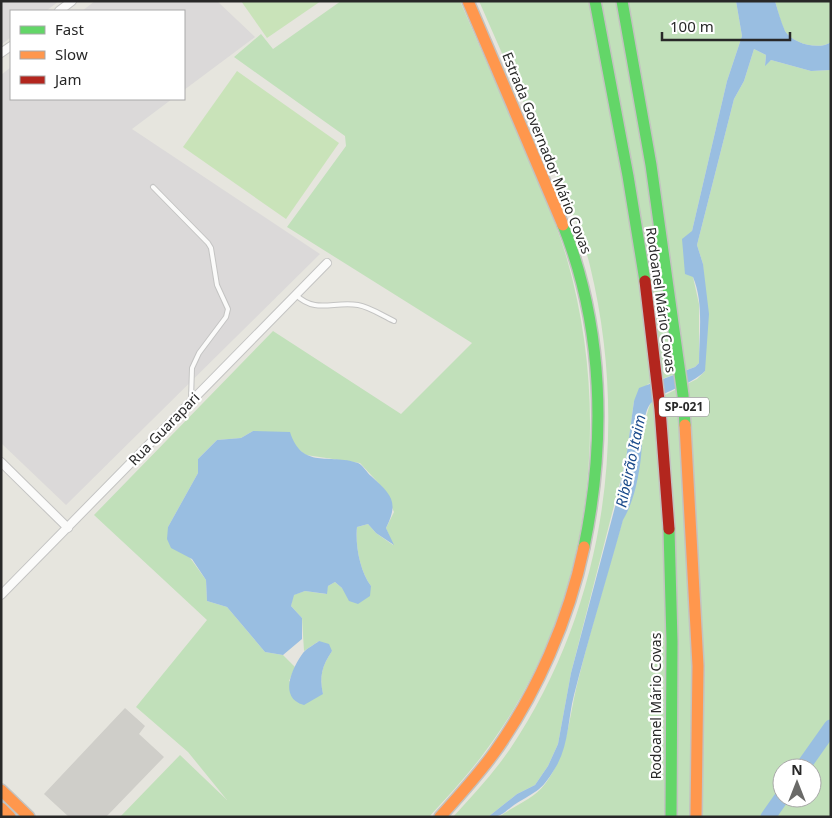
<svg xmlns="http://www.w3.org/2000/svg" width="832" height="818" viewBox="0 0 832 818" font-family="'Noto Sans',sans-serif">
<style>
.industrial{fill:#dbd9d9}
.green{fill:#c1e0ba;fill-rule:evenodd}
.pitch{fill:#c9e3b9}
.water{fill:#99bee1}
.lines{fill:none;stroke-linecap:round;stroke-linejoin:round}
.river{stroke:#99bee1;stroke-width:15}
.building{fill:#cfcec9}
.lane-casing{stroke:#c4c4c3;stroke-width:6}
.street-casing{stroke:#c4c4c3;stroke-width:10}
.fast-casing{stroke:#c3c2c0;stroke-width:14}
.slow-casing{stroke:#c3c2c0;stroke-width:14}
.jam-casing{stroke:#c3c2c0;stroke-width:14}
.lane{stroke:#fbfbfa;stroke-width:4}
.street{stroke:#fbfbfa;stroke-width:8}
.fast{stroke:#63d668;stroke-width:11}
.slow{stroke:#ff974d;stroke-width:11}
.jam{stroke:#b3261e;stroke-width:11}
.labels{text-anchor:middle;stroke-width:4.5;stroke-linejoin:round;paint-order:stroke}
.shield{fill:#fff;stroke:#686868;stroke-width:1}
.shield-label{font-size:12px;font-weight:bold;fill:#282828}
.street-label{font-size:14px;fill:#282828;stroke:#fff}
.water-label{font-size:15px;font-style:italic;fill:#1a4a8b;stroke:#fff}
</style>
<rect width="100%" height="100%" fill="#e6e5de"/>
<g class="industrial">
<polygon points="1,1 59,1 46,11 11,11 11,37 1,45"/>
<polygon points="95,1 217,1 255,37 184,90 184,11 82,11"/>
<polygon points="11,67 11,99 172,99 132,129 320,254 66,505 1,443 1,75"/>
</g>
<g class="green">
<path d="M341,1H460C480,47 500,93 520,139C537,179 555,218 567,259C614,423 590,611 487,749C470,773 449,795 429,817H120L180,755L227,800L188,752L136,707L207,620L94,515L273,331L401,414L472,343L287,227L346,146L345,136L234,57L261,34L273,49ZM253,431L294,446L306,455L360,463L384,489L394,512L386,528L393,545L376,533L368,524L357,527C355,544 360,572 371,586L342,588L335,582L328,586L326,594L305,591L293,595L291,606L302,618L304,651L319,641L332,651C322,666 319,676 323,694L289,681L295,667L283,655L265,652L227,607L207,601L206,580L168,527L198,473V459L217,440L241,438Z"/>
<path d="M479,1H736L742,36L727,81L692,231L693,277L699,304V363L695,367L648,384L634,401L626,459L571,673L558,744L548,766L535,785L517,794L488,817H453C473,795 493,774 510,749C605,608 630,431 590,266C581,228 563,191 547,155C524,104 502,53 479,1Z"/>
<path d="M775,1H831V42C819,51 792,43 785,31C780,22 778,10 775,1Z"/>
<path d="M754,49L766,55L765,65L771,60L811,71L831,70V817H499C513,806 534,799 545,784C569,752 569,713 579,677C592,624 608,572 623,519C644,483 636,440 651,402L697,379L705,371L703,264L697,245L734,99L744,81ZM782,768H812V798H782Z"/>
</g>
<g class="pitch">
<polygon points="241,1 321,1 267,38"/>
<polygon points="237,71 339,143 286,219 183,147"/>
</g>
<g class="water">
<path d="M736,1H775C778,11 781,22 785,31C792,43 819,51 831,42V70L811,71L771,60L765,66L766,55L754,49L744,81L734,99L697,245L703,264L709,314L705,371C690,386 667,389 652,402C641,411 643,450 640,465C637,484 633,503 623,520C607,578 589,636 574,695C568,718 569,743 557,765C542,791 538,790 514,805C503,813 502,817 488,817L517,794L535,785L548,766L558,744L571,673L615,507L626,459L634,401L639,388L695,367L699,363C699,335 704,303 693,277L685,274L682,239L692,231L727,81L742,36Z"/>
<path d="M253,431L290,432C302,470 329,453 358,463C363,465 367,473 371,476C392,495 399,502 386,528L394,545L376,533L368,524L357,527C355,544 360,572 371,586L370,596L358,604L349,601L342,588L335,582L328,586L327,594L305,591L294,595L291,606L302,618V639L283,655L265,652L227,607L207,601L206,580L192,559L171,548L167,539L168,527L198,473V459L217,440L241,438Z"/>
<path d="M319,641L329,644L332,651C322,666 319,676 323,694L304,705C278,698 292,668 303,653C307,648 314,645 319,641Z"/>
</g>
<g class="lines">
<g class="river">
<polyline points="802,768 831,727"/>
<polyline points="768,817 782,797"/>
</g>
</g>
<polygon class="building" points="125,708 145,726 139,734 164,757 106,817 69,817 44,794"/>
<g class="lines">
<defs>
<g id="lane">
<polyline points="153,187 208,243 211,248 217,285 228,309 226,317 199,353 192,368 191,399"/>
<path d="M296,295C316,314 333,301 358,305C370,307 383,316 394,321"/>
</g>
<g id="street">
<polyline points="59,11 72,1"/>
<polyline points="1,53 11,46"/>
<polyline points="1,462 68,528"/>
<polyline points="1,595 327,263"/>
</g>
<g id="fast">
<polyline points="595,1 628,176 645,281"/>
<polyline points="622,1 651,165 683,395 685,425"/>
<path d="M563,225C604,328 606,441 584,547"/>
<polyline points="669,529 672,642 671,817"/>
</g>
<g id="slow">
<polyline points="468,1 563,225"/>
<polyline points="685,425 698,666 696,817"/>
<polyline points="1,790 29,817"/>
<polyline points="1,808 10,817"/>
<path d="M440,817C459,796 478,775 494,753C537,693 569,619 584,547"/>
</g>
<polyline id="jam" points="645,281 660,409 669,529"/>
</defs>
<use href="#lane" class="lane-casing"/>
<use href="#street" class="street-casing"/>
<use href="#fast" class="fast-casing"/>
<use href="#slow" class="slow-casing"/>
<use href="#jam" class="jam-casing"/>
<use href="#lane" class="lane"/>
<use href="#street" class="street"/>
<use href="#fast" class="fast"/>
<use href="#slow" class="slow"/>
<use href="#jam" class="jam"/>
</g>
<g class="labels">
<rect class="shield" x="659" y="397.5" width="50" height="19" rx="4"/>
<g class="shield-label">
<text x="684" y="411">SP-021</text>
</g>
<g class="street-label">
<text transform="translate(547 153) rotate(68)" y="5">Estrada Governador Mário Covas</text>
<text transform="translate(661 300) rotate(82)" y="5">Rodoanel Mário Covas</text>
<text transform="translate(164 429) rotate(-46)" y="5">Rua Guarapari</text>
<text transform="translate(656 706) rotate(-90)" y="5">Rodoanel Mário Covas</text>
</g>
<g class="water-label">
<text transform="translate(631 461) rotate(-78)" y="5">Ribeirão Itaim</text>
</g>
</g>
<rect width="832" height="818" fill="none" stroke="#282828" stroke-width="5"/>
<rect x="10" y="10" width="175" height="90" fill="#ffffff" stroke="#a9a9a9"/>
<rect x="20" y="26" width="25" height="8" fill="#63d668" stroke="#a9a9a9"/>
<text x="55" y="35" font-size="15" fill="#282828">Fast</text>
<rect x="20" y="51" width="25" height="8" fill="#ff974d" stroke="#a9a9a9"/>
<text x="55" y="60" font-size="15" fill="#282828">Slow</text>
<rect x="20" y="76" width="25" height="8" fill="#b3261e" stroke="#a9a9a9"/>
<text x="55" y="85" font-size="15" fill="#282828">Jam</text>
<g transform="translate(797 783)"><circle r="24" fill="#ffffff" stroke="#a9a9a9"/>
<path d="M0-4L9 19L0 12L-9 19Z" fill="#6a6a68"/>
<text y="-8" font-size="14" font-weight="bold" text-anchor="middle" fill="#282828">N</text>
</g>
<path d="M662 32v8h128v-8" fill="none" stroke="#282828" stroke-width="2.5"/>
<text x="670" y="32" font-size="15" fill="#282828" stroke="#ffffff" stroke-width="4" paint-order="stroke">100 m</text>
</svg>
